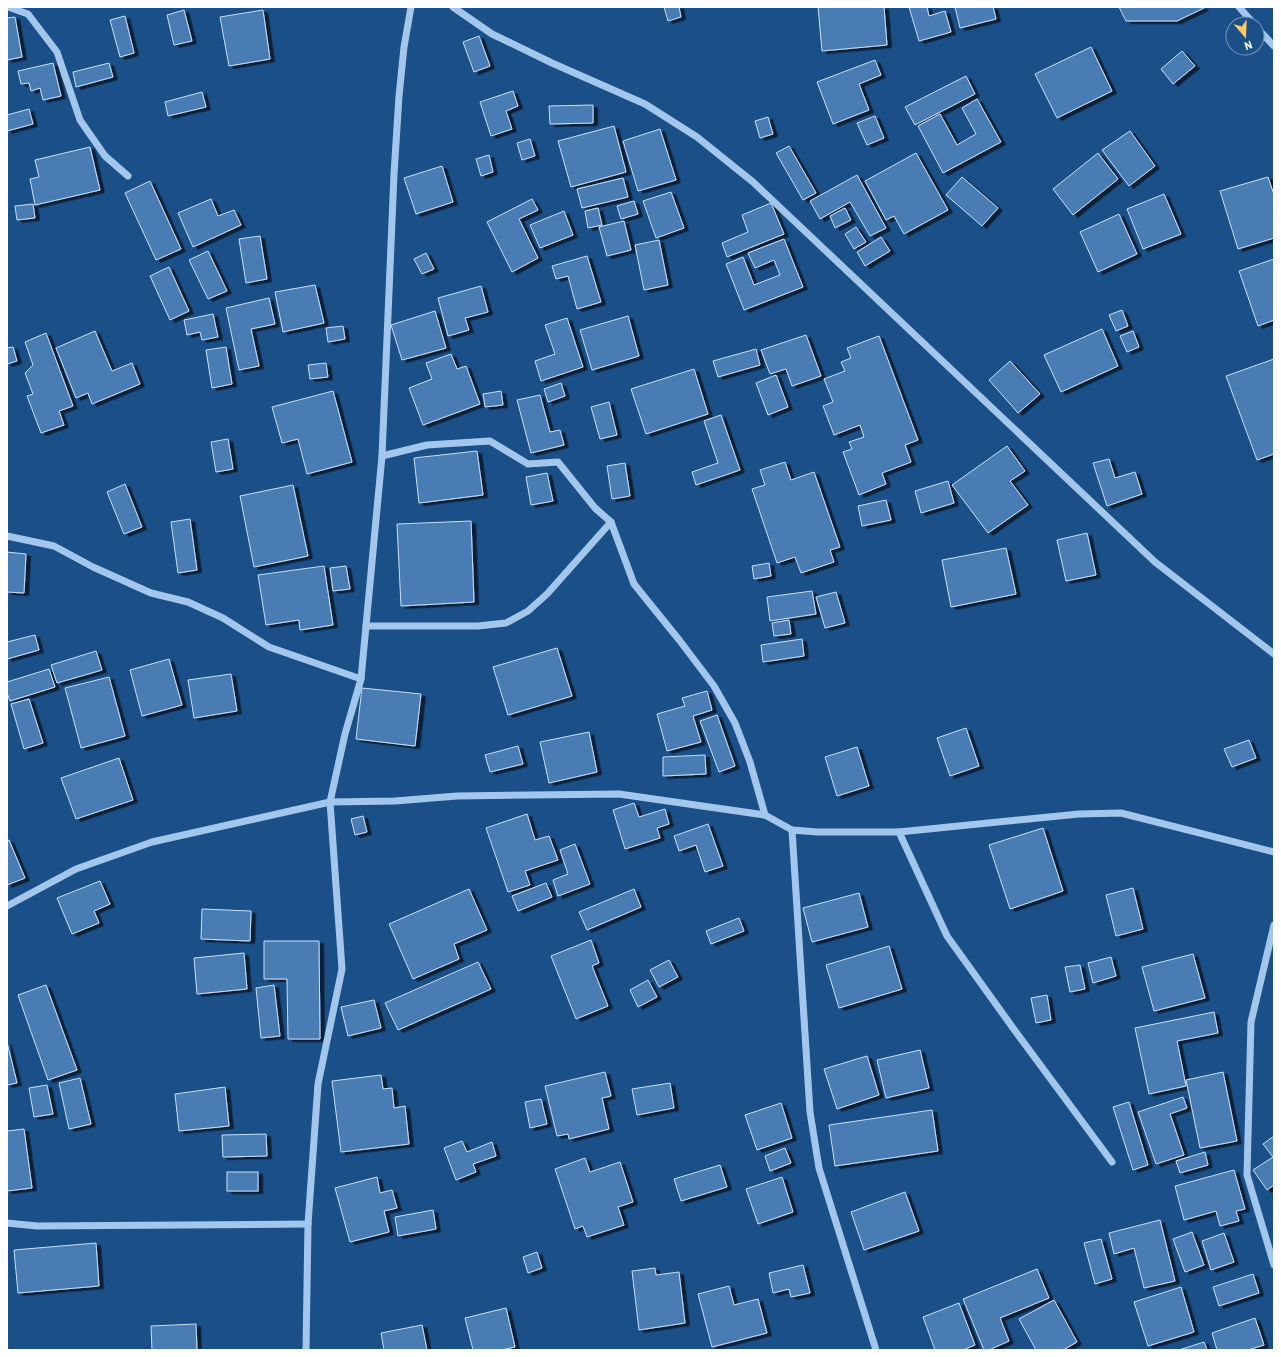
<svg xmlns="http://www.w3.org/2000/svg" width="1281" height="1357" viewBox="0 0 1281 1357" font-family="Barlow,sans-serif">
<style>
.building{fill:#487bb2;stroke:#c8e0f9;filter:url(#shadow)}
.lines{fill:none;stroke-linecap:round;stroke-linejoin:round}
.minor{stroke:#a3c7ec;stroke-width:7}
</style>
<defs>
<filter id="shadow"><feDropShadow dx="4.5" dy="2.5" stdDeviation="0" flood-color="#0009"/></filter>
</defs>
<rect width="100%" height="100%" fill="#1b4f88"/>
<g class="building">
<polygon points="664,7 679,7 681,17 668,21"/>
<polygon points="818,7 884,7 887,45 822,51"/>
<polygon points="909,7 927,7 929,16 945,11 951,32 919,41"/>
<polygon points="955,7 993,7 996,19 960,28"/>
<polygon points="1119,7 1203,7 1204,8 1177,21 1126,21"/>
<polygon points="184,10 192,41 174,45 167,15"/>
<polygon points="263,10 270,59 229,66 220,17"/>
<polygon points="125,16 134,53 120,57 110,20"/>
<polygon points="15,17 22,57 7,60 7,18"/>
<polygon points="479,36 490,66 474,72 463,42"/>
<polygon points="1091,47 1112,91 1057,118 1035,74"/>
<polygon points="1182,51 1195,66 1173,84 1161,69"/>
<polygon points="875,60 881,75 859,84 869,110 833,124 817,82"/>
<polygon points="53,63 61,96 43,100 40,88 31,91 29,83 21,84 18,71"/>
<polygon points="109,63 113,77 76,87 73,72"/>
<polygon points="966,76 975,94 915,125 905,107"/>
<polygon points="513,91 518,106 506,111 512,129 491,136 480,102"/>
<polygon points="202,92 206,107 168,116 165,102"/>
<polygon points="977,99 1001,142 943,173 918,126 940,114 957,145 976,134 962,108"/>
<polygon points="593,105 593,123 550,124 549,106"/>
<polygon points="29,109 33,124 7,131 7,115"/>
<polygon points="875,116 884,138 867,145 857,123"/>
<polygon points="768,117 773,134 760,138 755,121"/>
<polygon points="614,126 626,172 571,187 558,141"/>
<polygon points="660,129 676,180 638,191 623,141"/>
<polygon points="1130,131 1155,166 1129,186 1102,150"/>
<polygon points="530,139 535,156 522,160 517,143"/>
<polygon points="789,146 816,193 803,200 776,153"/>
<polygon points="90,147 100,190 35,205 30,179 39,177 35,160"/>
<polygon points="916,153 948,210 904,234 894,216 886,220 865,181"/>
<polygon points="1098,153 1118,179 1073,215 1053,189"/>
<polygon points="489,155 493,172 481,176 476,159"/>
<polygon points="442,166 453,202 416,214 404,178"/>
<polygon points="857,175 886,228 870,236 850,202 820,219 810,201"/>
<polygon points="962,177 998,208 982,226 946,195"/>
<polygon points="1268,177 1274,195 1274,238 1238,249 1220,191"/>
<polygon points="623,178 628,197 582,208 577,189"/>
<polygon points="150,181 181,249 156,260 125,193"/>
<polygon points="671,192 684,228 656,238 643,201"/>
<polygon points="1164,194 1181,234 1143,249 1127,209"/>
<polygon points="211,199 218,216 234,210 241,225 193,247 178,213"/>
<polygon points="532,199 538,210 519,219 538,258 512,272 487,222"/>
<polygon points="634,201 638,214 621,219 617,206"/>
<polygon points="771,203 784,234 727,257 722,243 748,232 742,215"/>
<polygon points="33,204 35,218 17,220 15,206"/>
<polygon points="598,208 602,225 588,228 585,211"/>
<polygon points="845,208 851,220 835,228 830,216"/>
<polygon points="564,211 573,235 540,248 530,225"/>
<polygon points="1119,214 1137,254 1098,272 1080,232"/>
<polygon points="624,221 631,250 607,256 599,227"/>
<polygon points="856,227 866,242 854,249 845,234"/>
<polygon points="260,236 267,279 246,283 239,239"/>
<polygon points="881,237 890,251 865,266 857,252"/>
<polygon points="784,239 803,287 744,310 726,264 743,257 754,285 780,275 774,260 755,268 748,253"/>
<polygon points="659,240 668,285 644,290 635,245"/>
<polygon points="208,251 227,291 208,299 189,260"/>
<polygon points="426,253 434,269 422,274 414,259"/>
<polygon points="587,256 601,302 577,309 568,276 556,279 552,266"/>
<polygon points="1274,259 1274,320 1258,326 1239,271"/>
<polygon points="169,267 189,311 170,320 150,276"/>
<polygon points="315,285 324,323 283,332 275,292"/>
<polygon points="481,286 488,312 465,318 469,330 448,336 438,298"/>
<polygon points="269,298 275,324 251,329 259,366 239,370 226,308"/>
<polygon points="1122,310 1128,326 1116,331 1109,315"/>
<polygon points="435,311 446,348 402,360 391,325"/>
<polygon points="213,314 218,337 202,340 200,332 187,335 184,320"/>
<polygon points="628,316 639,356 592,370 580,330"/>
<polygon points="567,318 583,367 541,381 535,361 555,354 545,325"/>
<polygon points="343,326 345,339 328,342 326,328"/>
<polygon points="1102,329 1118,366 1061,392 1044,355"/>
<polygon points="95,331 112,371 132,363 140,384 92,404 88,393 76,398 56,348"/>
<polygon points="1133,331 1139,347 1127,352 1120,336"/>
<polygon points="46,333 73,406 59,411 64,425 41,433 27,396 33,394 25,373 33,365 25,342"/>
<polygon points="806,335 821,376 792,386 786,369 770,374 761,350"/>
<polygon points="879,336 918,440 905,445 911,462 882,473 886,484 859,495 843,452 852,449 849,442 864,437 860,425 834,435 823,406 833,402 824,379 845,371 841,362 851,358 847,348"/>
<polygon points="13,347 17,361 7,364 7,348"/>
<polygon points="226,347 232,384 212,388 206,350"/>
<polygon points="756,349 760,365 718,377 713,361"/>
<polygon points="451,354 457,369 466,366 480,404 423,425 409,388 432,379 426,363"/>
<polygon points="1274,359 1274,454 1257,460 1226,376"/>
<polygon points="1010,361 1040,394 1018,413 989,380"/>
<polygon points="326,363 328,377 310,379 308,365"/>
<polygon points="694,369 708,414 646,434 631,389"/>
<polygon points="776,375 788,407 768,415 756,383"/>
<polygon points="561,383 565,396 548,402 544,389"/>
<polygon points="333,391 352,462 307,474 298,439 282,443 272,407"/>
<polygon points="501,391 503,405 485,407 483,394"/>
<polygon points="540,395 550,432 560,430 564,445 531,453 517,400"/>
<polygon points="609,402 617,435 600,439 591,407"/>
<polygon points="721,415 740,470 696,485 692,472 718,463 704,421"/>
<polygon points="228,439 233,469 216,472 211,442"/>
<polygon points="1007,446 1025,471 1010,481 1028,505 988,533 952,485"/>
<polygon points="477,451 483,495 419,503 414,458"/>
<polygon points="1109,459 1115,478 1135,472 1142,494 1107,506 1093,463"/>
<polygon points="785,462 791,480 814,472 840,547 830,550 834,562 801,573 795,557 777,563 752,489 765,485 760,470"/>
<polygon points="625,463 630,496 612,499 607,466"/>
<polygon points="547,473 553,501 531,505 526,477"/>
<polygon points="948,481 954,503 921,513 915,491"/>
<polygon points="125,484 142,527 124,534 107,492"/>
<polygon points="293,485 308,556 254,567 240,496"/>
<polygon points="886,500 891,520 862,526 858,506"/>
<polygon points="190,519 197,570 178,573 171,522"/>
<polygon points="471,521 474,602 401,606 397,524"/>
<polygon points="1087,533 1096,575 1066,581 1057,540"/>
<polygon points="1006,548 1016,594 951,607 942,560"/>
<polygon points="7,552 26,554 24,593 7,592"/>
<polygon points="769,563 771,576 754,579 752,566"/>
<polygon points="324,566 333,625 300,630 299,620 266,625 258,575"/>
<polygon points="346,566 350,589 333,591 330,568"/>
<polygon points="812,591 816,614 770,621 767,597"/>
<polygon points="836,592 845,623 825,628 816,597"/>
<polygon points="789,620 791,634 774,636 772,623"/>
<polygon points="35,635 39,650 7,659 7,642"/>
<polygon points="802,639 804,656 763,662 761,645"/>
<polygon points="557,648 572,696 508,715 493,667"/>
<polygon points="96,651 102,670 57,683 51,665"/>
<polygon points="169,659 182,705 142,716 130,670"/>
<polygon points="49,669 55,687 10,701 7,693 7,682"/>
<polygon points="231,674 237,711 194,718 188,680"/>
<polygon points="109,677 125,736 81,748 65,688"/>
<polygon points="362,688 421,694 415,746 356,739"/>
<polygon points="707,691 712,710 693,716 701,742 667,751 657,714 685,706 682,698"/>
<polygon points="29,699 43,743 24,749 11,704"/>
<polygon points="717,715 735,766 719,772 700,721"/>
<polygon points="966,728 979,766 950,776 937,738"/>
<polygon points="589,732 597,772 549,783 540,742"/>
<polygon points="1249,740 1256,758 1232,767 1224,749"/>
<polygon points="518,746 523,764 490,772 485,755"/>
<polygon points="857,747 869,786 837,796 825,757"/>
<polygon points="705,755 706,774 663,776 663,757"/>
<polygon points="119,758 133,800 76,819 61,778"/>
<polygon points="634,803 639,817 665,809 669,824 657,828 660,838 625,849 613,810"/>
<polygon points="527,814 535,840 549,836 558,860 525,871 530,885 508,892 486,828"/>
<polygon points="363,816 367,832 355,835 351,819"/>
<polygon points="708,824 723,866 705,872 696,845 679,851 674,836"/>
<polygon points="1043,828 1063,891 1010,909 989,845"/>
<polygon points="9,840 25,878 7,885 7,841"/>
<polygon points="575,844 590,884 558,896 553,880 568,874 560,850"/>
<polygon points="100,881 110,904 94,911 99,923 72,934 57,898"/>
<polygon points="546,883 552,897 518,911 512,896"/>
<polygon points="1133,888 1143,929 1116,936 1106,895"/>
<polygon points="469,889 487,930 454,944 459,959 413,979 389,924"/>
<polygon points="634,889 641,907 587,930 579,912"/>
<polygon points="859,893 868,927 812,942 803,908"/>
<polygon points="202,909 251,911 250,941 201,939"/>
<polygon points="739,918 744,931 711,944 706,931"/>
<polygon points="591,940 599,963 592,966 608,1006 576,1019 551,956"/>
<polygon points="264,941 319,941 320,1039 288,1039 287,979 264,979"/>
<polygon points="889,946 902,989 839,1008 826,965"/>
<polygon points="244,953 247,989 197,994 194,958"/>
<polygon points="1193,954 1205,998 1154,1011 1142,967"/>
<polygon points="1111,957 1116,976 1093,983 1088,963"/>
<polygon points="669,960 678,977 659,987 650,970"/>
<polygon points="478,962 491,989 398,1030 385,1003"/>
<polygon points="1080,965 1085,989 1070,992 1065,967"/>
<polygon points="648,980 657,997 638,1007 630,990"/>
<polygon points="46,985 77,1070 48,1080 18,995"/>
<polygon points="274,985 280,1036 261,1038 256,988"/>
<polygon points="1047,995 1051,1020 1036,1023 1031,998"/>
<polygon points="374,1000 381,1028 348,1036 341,1007"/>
<polygon points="1214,1012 1218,1033 1177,1041 1186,1086 1149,1094 1135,1028"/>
<polygon points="7,1042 17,1083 7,1085"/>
<polygon points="920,1050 929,1088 886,1098 877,1060"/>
<polygon points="867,1056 879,1095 837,1109 824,1069"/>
<polygon points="605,1072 611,1096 602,1098 609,1129 569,1139 568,1134 557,1136 545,1086"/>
<polygon points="1223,1072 1237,1141 1200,1148 1186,1080"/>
<polygon points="381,1075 383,1089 392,1088 394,1108 405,1106 409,1144 341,1152 332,1081"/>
<polygon points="80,1078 91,1124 69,1129 59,1083"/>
<polygon points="670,1083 674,1108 637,1115 632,1089"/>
<polygon points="47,1085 53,1114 34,1117 29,1088"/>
<polygon points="225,1087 229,1126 179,1131 175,1094"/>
<polygon points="1183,1097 1187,1108 1170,1114 1184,1155 1156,1164 1138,1112"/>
<polygon points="541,1099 547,1124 530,1128 525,1102"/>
<polygon points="1129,1102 1148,1165 1133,1170 1113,1107"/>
<polygon points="781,1103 792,1138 757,1150 745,1115"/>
<polygon points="932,1110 938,1151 835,1166 829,1125"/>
<polygon points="24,1129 32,1188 7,1191 7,1131"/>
<polygon points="266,1134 267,1156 223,1157 222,1135"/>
<polygon points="1274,1136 1274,1185 1267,1190 1253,1170 1273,1157 1263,1144"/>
<polygon points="462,1141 467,1152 492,1142 496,1156 473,1164 476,1172 456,1180 444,1148"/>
<polygon points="785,1148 791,1163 770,1171 765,1156"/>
<polygon points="1205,1152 1208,1165 1180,1173 1176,1161"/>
<polygon points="585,1158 590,1172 620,1162 633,1202 618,1207 624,1225 587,1237 583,1226 575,1229 555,1169"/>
<polygon points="720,1165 727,1187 681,1201 674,1179"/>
<polygon points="1234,1170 1245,1209 1236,1211 1239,1221 1220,1226 1216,1211 1184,1220 1175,1186"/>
<rect x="227" y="1172" width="31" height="19"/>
<polygon points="377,1177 380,1193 392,1190 397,1208 384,1211 389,1232 350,1242 335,1188"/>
<polygon points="782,1177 793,1212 758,1224 746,1189"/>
<polygon points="905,1192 919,1231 864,1250 851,1212"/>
<polygon points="433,1210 436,1229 398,1236 395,1217"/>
<polygon points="1160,1220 1175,1281 1144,1288 1134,1248 1114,1254 1109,1233"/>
<polygon points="1192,1232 1204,1265 1185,1272 1173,1239"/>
<polygon points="1224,1233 1234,1262 1211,1270 1202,1241"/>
<polygon points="1101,1239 1112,1279 1095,1284 1084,1243"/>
<polygon points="96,1243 99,1286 18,1293 14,1250"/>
<polygon points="537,1252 542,1268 528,1273 523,1257"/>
<polygon points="803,1265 810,1293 791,1297 789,1289 773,1293 769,1273"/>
<polygon points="655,1268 656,1275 679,1272 685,1323 639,1330 632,1271"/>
<polygon points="1037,1269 1049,1298 1000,1318 1009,1341 989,1350 984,1350 963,1299"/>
<polygon points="1253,1274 1259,1293 1219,1306 1213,1287"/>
<polygon points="729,1286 734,1305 758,1299 767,1333 712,1347 698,1294"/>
<polygon points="1181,1287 1194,1332 1148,1346 1134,1302"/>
<polygon points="1054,1300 1077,1342 1063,1350 1036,1350 1019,1319"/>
<polygon points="959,1303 975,1345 963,1350 935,1350 923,1317"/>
<polygon points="506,1308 515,1347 501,1350 473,1350 465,1318"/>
<polygon points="1255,1318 1264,1345 1248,1350 1217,1350 1212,1333"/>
<polygon points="196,1324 197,1350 152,1350 151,1326"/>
<polygon points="422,1325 427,1350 384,1350 381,1333"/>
<polygon points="1204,1342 1207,1350 1179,1350"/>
</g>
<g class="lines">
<g class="minor">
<polyline points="8,7 28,14 57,52 80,120 105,156 128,176"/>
<polyline points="453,7 492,34 552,63 645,104 697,137 753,182 1155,562 1274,654"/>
<polyline points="1239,7 1254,24"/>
<polyline points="1257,28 1274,46"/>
<polyline points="382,456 427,445 490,441 528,464 558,462 595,508 611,522 634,584 680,641 714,686 735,723 750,762 765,815"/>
<polyline points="7,536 54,546 93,567 151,593 188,602 223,618 269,647 361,679"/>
<polyline points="366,626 478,626 506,623 528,611 547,594 611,522"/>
<polyline points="792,830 810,1112 819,1168 876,1350"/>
<polyline points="899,832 947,936 1013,1028 1112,1162"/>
<polyline points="7,906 76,869 152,842 330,802 395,801 457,796 619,794 765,815 792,830 817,832 899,832 1079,814 1121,813 1274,852"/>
<polyline points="1274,925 1251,1022 1247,1175 1274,1265"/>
<polyline points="7,1223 37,1226 308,1224"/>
<polyline points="306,1350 308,1224 318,1084 342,969 330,802 345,734 361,679 382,456 394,174 399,96 404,47 411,7"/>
</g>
</g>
<rect width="1281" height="1357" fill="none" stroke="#ffffff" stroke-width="16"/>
<g transform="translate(1245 36) rotate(161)"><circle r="19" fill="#1b4f88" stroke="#7695b8"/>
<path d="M0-3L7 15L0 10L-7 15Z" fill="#feca60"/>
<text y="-6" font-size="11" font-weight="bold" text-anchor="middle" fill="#ffffff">N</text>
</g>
</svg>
